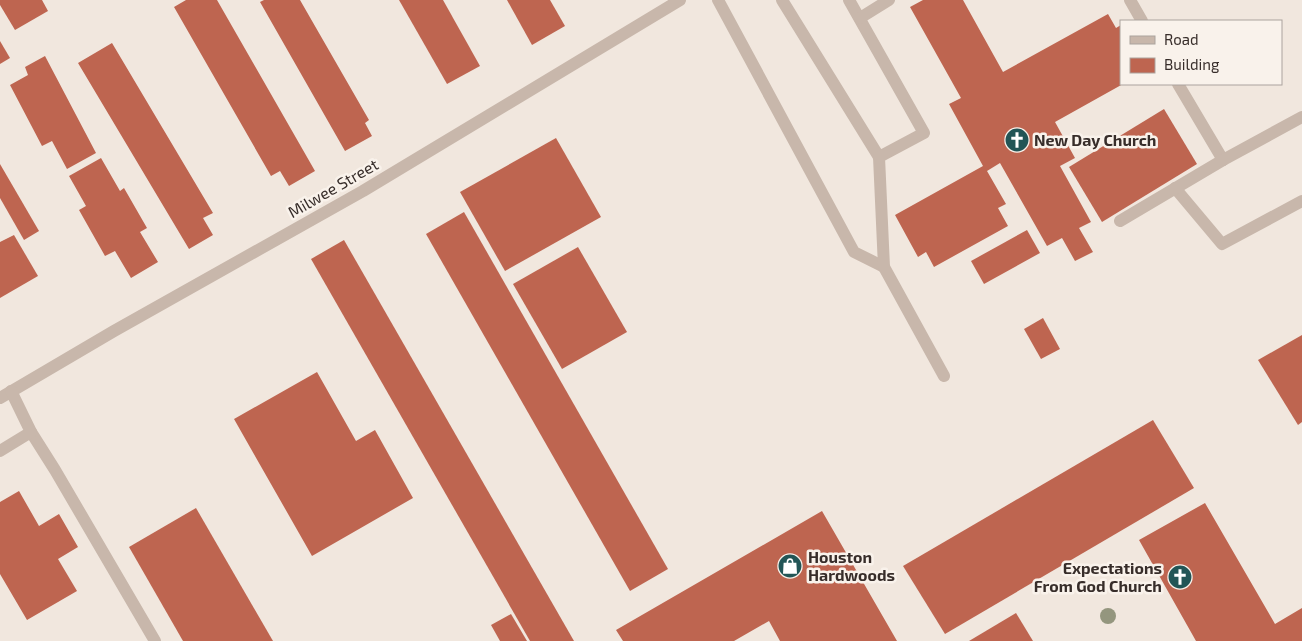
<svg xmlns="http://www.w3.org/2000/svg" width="1302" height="641" viewBox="0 0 1302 641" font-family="'Exo 2',sans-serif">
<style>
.building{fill:#be6550}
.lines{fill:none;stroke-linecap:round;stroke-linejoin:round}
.minor{stroke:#c8b7ab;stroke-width:12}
.tree{fill:#94967e}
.labels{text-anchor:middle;stroke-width:5;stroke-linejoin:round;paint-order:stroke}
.poi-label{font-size:16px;font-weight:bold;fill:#372d2a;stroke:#f9f2eb;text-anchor:start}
.street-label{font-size:16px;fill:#372d2a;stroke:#f9f2eb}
</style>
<rect width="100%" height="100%" fill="#f1e7de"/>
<g class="building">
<polygon points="0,0 42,0 48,11 15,30 0,5"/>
<polygon points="186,0 217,0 315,171 289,186 280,171 271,176 174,7"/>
<polygon points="264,0 300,0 369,120 365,123 372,136 345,151 260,2"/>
<polygon points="399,0 443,0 480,66 447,84"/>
<polygon points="507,0 550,0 565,26 532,45"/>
<polygon points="923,0 963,0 1003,72 1108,14 1116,28 1121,25 1121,84 1123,84 1055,122 1075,158 1060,166 1091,222 1079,228 1093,252 1075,261 1062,238 1047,246 1000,163 987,171 1006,204 998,208 1008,226 934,267 926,252 918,257 895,215 983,166 949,104 961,98 910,7"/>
<polygon points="0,41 10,58 0,64"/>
<polygon points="112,43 213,213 203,218 213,235 189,249 78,63"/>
<polygon points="45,56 96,153 67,169 52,141 42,146 10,85 28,75 25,67"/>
<polygon points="1164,109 1197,164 1102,222 1069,167"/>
<polygon points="556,138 601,217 505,271 460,192"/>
<polygon points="101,158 120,191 124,188 147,228 140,232 158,262 131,278 115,251 105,256 79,210 86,206 69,176"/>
<polygon points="0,164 39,231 24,240 0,198"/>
<polygon points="464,212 668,569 630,591 426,234"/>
<polygon points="1027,230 1040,253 984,284 971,261"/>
<polygon points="14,235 38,276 0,298 0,242"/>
<polygon points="344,240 574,641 530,641 311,259"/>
<polygon points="578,247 627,332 562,369 513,284"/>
<polygon points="1043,318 1060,349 1041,359 1024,329"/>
<polygon points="1302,335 1302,422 1298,425 1258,360"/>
<polygon points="317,372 356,441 375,430 413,498 312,556 234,419"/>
<polygon points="1153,420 1194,488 945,634 903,566"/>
<polygon points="19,491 39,526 59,514 78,547 58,559 77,591 27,620 0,574 0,502"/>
<polygon points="1205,503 1275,624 1302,608 1302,641 1196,641 1139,540"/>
<polygon points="196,508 273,641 183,641 129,547"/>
<polygon points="822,511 897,641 780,641 769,621 734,641 623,641 616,630"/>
<polygon points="1016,613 1033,641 969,641"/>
<polygon points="511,614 527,641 500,641 491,625"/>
</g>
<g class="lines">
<g class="minor">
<polyline points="718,0 854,252 884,267"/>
<polyline points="782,0 879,157"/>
<polyline points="849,0 924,133 879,157 884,267 944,376"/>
<polyline points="1130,0 1142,21"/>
<polyline points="860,18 889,0"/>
<polyline points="1178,84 1223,160"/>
<polyline points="1175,188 1222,244 1302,201"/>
<polyline points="1120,221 1223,160 1302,117"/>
<polyline points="0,398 114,331 363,191 680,0"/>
<polyline points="31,432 55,470 155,641"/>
<polyline points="0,451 31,432 11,391"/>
</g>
</g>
<circle class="tree" cx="1108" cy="616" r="8"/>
<defs>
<symbol id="church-disc" viewBox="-11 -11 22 22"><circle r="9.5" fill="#225556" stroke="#f9f2eb"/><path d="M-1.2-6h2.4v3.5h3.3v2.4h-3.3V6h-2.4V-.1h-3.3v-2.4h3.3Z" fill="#fff"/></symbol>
<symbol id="shop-disc" viewBox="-11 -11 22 22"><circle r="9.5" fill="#225556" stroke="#f9f2eb"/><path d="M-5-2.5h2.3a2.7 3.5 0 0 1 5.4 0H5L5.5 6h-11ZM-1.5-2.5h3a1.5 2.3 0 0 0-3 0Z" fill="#fff"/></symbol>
</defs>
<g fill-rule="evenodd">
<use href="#church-disc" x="1003" y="126" width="28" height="28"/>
<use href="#shop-disc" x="776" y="552" width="28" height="28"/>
<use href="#church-disc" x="1166" y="563" width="28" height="28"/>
</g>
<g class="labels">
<g class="poi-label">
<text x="1034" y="146">New Day Church</text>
<text x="808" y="563">Houston<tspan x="808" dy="18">Hardwoods</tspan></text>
<text x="1162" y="574" text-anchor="end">Expectations<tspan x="1162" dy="18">From God Church</tspan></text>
</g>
<g class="street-label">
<text transform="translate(333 188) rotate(-30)" y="6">Milwee Street</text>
</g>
</g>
<rect x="1120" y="20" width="162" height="65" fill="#f9f2eb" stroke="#aba39e"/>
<rect x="1130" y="36" width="25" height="8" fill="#c8b7ab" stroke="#aba39e"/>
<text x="1164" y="45" font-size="15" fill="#372d2a">Road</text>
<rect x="1130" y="58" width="25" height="15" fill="#be6550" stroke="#aba39e"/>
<text x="1164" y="70" font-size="15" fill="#372d2a">Building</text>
</svg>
